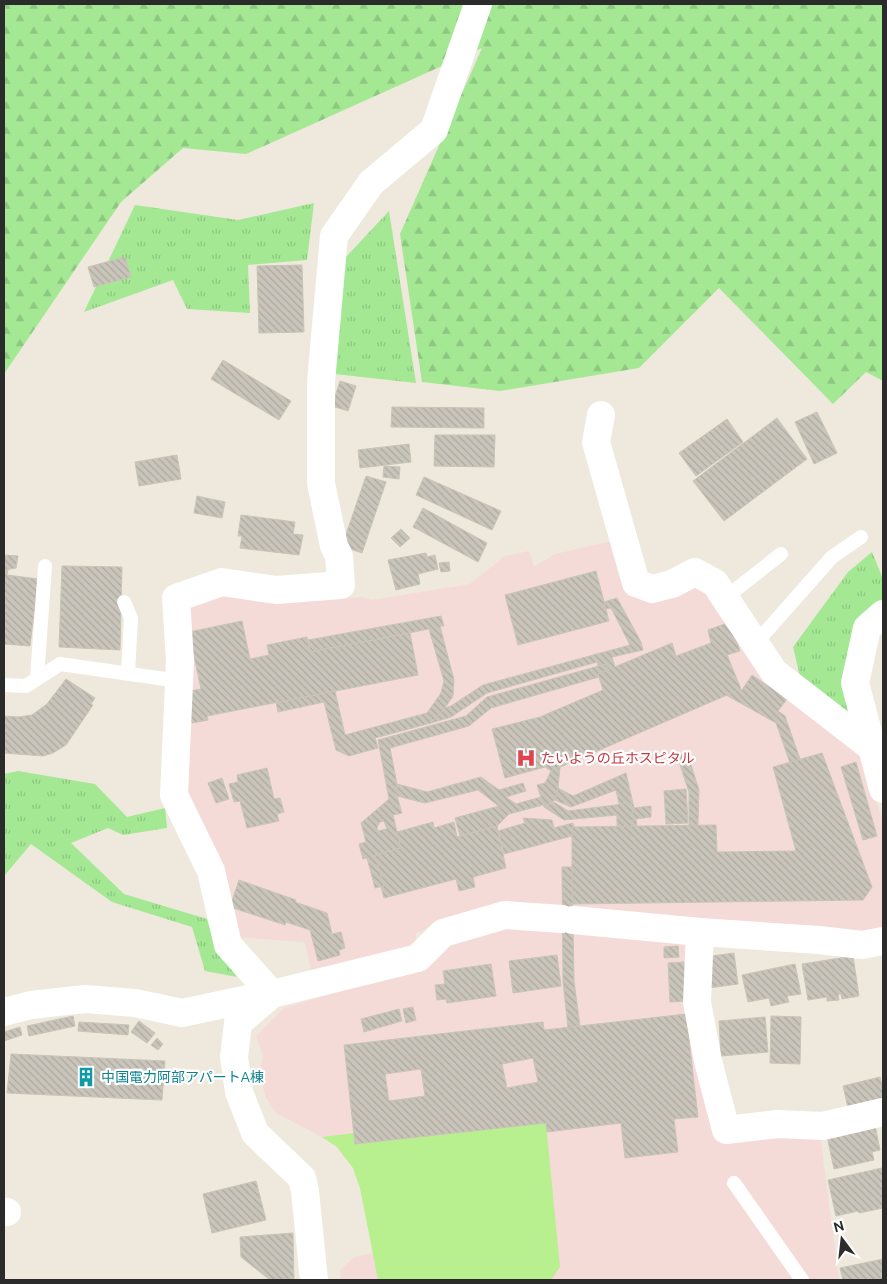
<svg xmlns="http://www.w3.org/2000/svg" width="887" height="1284" viewBox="0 0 887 1284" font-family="Ubuntu,'Noto Sans JP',sans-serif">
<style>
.medical{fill:#f5dbd8}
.grass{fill:url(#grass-tufts)}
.forest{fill:url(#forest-firs)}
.pitch{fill:#b8f08f}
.building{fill:url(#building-back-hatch);stroke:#c9c5b5;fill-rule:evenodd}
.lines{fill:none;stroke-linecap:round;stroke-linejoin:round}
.lane{stroke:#fff;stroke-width:14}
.street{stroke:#fff;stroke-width:28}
.labels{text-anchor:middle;stroke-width:4.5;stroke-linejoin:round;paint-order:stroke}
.health-label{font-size:14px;fill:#be3a42;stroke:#fff;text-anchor:start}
.culture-label{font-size:14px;fill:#0d838f;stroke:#fff;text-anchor:start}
</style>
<defs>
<pattern id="grass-tufts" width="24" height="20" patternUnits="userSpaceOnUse" patternTransform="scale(1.25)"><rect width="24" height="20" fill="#a4e894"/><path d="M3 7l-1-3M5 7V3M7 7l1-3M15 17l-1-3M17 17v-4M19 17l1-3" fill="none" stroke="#8dc780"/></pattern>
<pattern id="forest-firs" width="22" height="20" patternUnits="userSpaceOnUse" patternTransform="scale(1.25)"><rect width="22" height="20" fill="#a4e894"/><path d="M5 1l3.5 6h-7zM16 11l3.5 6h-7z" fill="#8dc780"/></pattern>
<pattern id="building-back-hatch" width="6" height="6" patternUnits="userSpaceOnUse" patternTransform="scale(1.25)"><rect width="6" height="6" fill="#c9c5bb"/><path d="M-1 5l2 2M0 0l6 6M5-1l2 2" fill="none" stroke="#ada9a1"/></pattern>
</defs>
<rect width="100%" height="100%" fill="#eee9dc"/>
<g class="medical">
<polygon points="616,540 629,588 692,585 708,590 860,751 883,822 883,929 877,933 478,910 416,933 416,950 312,976 305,942 233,937 185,797 189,765 186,718 183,612 194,596 348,589 350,598 363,597 372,600 470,584 505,556 529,551 534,567 555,554"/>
<polygon points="512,926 706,942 704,1000 736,1132 819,1128 839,1280 341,1280 340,1270 354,1257 374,1253 360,1188 353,1168 337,1147 322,1137 276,1113 266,1098 259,1074 263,1056 256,1036 284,1008 429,964 449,946 494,929"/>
</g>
<g class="grass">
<polygon points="314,203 307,260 248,265 250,313 187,309 173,280 84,312 135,205 238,220"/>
<polygon points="389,211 416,383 335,374 345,258"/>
<polygon points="872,552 883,579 883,601 853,724 801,681 793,647 848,572"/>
<polygon points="18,771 95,784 127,817 165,808 167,828 123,835 108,828 71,843 124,894 207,919 215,945 237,977 205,971 192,927 112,902 31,844 4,876 4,774"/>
</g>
<polygon class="forest" points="4,4 883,4 883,381 866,372 833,404 719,288 639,368 500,391 422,382 400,234 482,48 246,154 183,148 121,202 4,374"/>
<polygon class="pitch" points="546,1123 560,1267 551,1280 378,1280 360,1188 353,1168 337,1147 322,1137 354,1133 356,1144"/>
<g class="building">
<polygon points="125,257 131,277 94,287 88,267"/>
<polygon points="302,265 304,332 259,333 257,266"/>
<polygon points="223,360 291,401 279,420 211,379"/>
<polygon points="340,381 356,386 348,411 332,406"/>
<polygon points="392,407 484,408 484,428 391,427"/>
<polygon points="817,412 837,453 814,464 795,422"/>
<polygon points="777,418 807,459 724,521 693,481"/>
<polygon points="727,419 743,442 696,476 679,453"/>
<polygon points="435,435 495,435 494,467 434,466"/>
<polygon points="409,444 411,462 360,468 358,450"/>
<polygon points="177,455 181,479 139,486 135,462"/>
<polygon points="384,466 400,467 399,479 383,477"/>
<polygon points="366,476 386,482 362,553 342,546"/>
<polygon points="424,477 501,511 492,530 416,495"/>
<polygon points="197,496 225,502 222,518 194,513"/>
<polygon points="423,508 487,543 478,562 413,527"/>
<polygon points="241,515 295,522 293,534 303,535 299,555 240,548 242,536 238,536"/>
<polygon points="401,529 410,538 400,547 391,538"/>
<polygon points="426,553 427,557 435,555 438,569 418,574 420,584 396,590 388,560"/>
<polygon points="4,555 18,556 16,568 4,570"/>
<polygon points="449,562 450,571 441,572 439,563"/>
<polygon points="62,566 122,567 120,650 59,647"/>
<polygon points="4,570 8,570 7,575 38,579 30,646 4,644"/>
<polygon points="596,571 609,621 518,645 505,595"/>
<polygon points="617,598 641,642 643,650 612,657 615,667 600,673 597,662 487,693 451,717 431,723 445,708 451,706 483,685 630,645 611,608 606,609 604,602"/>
<polygon points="441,616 444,626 440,626 454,680 453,696 445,708 431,723 375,738 378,748 349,756 336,750 324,702 278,712 276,702 335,691 345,735 427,713 441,693 444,681 429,629 310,652 308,640"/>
<polygon points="242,621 250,659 269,655 267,645 307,637 310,652 410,633 418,675 207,716 208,720 192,723 186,692 201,689 189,632"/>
<polygon points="730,622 740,651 727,655 741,689 551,771 545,767 505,778 492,729 540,717 603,690 598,674 672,643 676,656 711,643 708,630"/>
<path d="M606,664L608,670L598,674L599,677L491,708L469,726L390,748L397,784V796L402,813L393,815L401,848L375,855L384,886L375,888L367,858L363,859L359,844L366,842L361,823L389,799L378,740L466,716L487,697ZM384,821L387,829L378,831L377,827L380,822Z"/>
<polygon points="752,675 787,699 778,711 785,716 800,759 790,763 776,723 726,695 740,689 742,690"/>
<polygon points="66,679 95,698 91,704 93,705 66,745 53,753 43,756 4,753 4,716 19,717 32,715 47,704"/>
<polygon points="687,752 699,790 698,825 689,826 689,792 677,756"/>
<polygon points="822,753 872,887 863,900 572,904 572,827 716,825 717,852 796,851 773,767"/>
<polygon points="856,762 877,836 863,840 841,767"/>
<polygon points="560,767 558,788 555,800 544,807 537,785 545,783 551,771"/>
<polygon points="267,768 274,799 280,798 284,812 277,814 279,821 247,828 240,801 234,802 229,784 238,782 237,775"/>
<polygon points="626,773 634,808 651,806 651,817 636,819 637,826 624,826 616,790 571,807 555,800 558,788 573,796"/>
<polygon points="481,777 499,790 523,783 526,791 506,797 516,804 541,797 543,805 509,814 478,790 425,803 397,796 397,784 427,792"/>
<polygon points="222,778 229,799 216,803 208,783"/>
<polygon points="686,789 688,823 666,824 664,791"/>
<polygon points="554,802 568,811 631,803 634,826 617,827 617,815 564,820 544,807"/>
<polygon points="499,806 509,814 497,826 460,836 455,818"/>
<polygon points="523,818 552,820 554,828 573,823 574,827 572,827 572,836 504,854 498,831 525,823"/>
<polygon points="433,822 434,828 454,822 457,837 497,826 506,868 473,877 475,887 459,891 456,879 384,898 381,887 384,886 375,855 401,848 397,832"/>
<polygon points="562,867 572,867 574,981 580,1026 568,1028 563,982"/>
<polygon points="239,880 296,900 295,902 327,913 332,934 341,932 345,948 339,950 340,955 318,961 310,930 286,922 285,925 230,907"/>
<polygon points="678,946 679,957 664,958 664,947"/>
<polygon points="734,953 738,984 708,988 704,957"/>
<polygon points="557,955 561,986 513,993 509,961"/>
<polygon points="853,956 859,996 842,999 841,994 838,994 839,1000 827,1001 827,997 808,1000 802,964"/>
<polygon points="684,962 687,1001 670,1002 668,963"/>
<polygon points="491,964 496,996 447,1003 446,999 437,1000 435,985 445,984 443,971"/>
<polygon points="795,964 801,994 787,996 789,1002 771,1006 769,998 748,1002 742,975"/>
<polygon points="413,1007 416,1020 406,1023 403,1009"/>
<polygon points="399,1009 402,1021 364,1032 361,1019"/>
<path d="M686,1014L698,1117L674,1119L678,1152L625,1158L621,1123L547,1132L546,1123L355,1144L344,1045L543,1022L544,1030ZM533,1058L538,1082L507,1088L502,1064ZM421,1069L425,1096L389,1101L385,1074Z"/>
<polygon points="73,1016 75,1026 29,1036 27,1026"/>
<polygon points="771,1016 801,1017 800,1064 770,1063"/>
<polygon points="765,1017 768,1052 721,1056 719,1021"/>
<polygon points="139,1021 155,1033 147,1043 131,1032"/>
<polygon points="79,1022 129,1025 128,1035 78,1031"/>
<polygon points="20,1027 22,1035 4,1041 4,1032"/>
<polygon points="157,1038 163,1044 158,1050 151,1045"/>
<polygon points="11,1054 165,1061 162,1100 7,1093"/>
<polygon points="880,1077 883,1090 883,1108 850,1116 843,1086"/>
<polygon points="875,1125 880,1150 872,1152 874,1160 834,1169 827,1136"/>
<polygon points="882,1168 883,1176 883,1208 859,1213 858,1211 836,1216 828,1180"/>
<polygon points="256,1181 266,1220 212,1233 203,1194"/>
<polygon points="293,1233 294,1280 270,1280 241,1257 240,1237"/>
<polygon points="883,1259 883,1280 843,1280 840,1268"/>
</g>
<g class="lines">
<g class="lane">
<polyline points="725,598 781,554"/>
<polyline points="124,602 131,618 128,673"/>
<polyline points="755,644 832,557 861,537"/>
<polyline points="37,678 45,566"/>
<polyline points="4,685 26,686 60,664 179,681"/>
<polyline points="734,1183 802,1280"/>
</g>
<g class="street">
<polyline points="601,415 596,442 636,583 652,589 672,584 695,572 715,583 774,672 871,747"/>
<polyline points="883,614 867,628 855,683 883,789"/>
<polyline points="573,920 700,932 819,940 862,945 883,941"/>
<polyline points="700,932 697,1002 708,1061 726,1130 778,1124 823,1126 883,1112"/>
<polyline points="272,994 228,945 211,871 174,795 180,661 176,598 222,582 276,590 341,585 339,556 334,546 321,483 321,382 334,236 371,183 434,130 478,4"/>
<polyline points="271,995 238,1023 234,1057 239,1092 255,1133 302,1178 305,1191 314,1280"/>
<polyline points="4,1012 31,1005 85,999 135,1003 182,1013 272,994 418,958 443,933 505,915 562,919"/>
<polyline points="4,1212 7,1212"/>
</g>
</g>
<defs>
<symbol id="hospital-bare" viewBox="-9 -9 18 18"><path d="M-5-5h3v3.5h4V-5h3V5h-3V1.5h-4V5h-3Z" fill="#e0444e" stroke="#fff" stroke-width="2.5" paint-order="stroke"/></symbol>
<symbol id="building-bare" viewBox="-9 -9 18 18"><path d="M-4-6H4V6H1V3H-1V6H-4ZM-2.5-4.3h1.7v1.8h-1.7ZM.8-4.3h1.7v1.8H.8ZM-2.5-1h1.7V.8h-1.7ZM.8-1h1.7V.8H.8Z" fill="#0f9aa8" stroke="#fff" stroke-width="2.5" paint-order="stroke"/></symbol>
</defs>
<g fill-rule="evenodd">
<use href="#hospital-bare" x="512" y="744" width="28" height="28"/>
<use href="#building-bare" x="72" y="1063" width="28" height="28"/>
</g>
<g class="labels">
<g class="health-label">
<text x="541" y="763">たいようの丘ホスピタル</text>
</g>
<g class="culture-label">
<text x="101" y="1082">中国電力阿部アパートA棟</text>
</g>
</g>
<rect width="887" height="1284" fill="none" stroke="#2b2b2b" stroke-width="10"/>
<g transform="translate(842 1239) rotate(345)" stroke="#ffffff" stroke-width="4" paint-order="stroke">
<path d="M0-4L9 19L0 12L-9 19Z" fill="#2b2b2b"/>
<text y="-8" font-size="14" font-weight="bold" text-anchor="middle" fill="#2b2b2b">N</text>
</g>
</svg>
